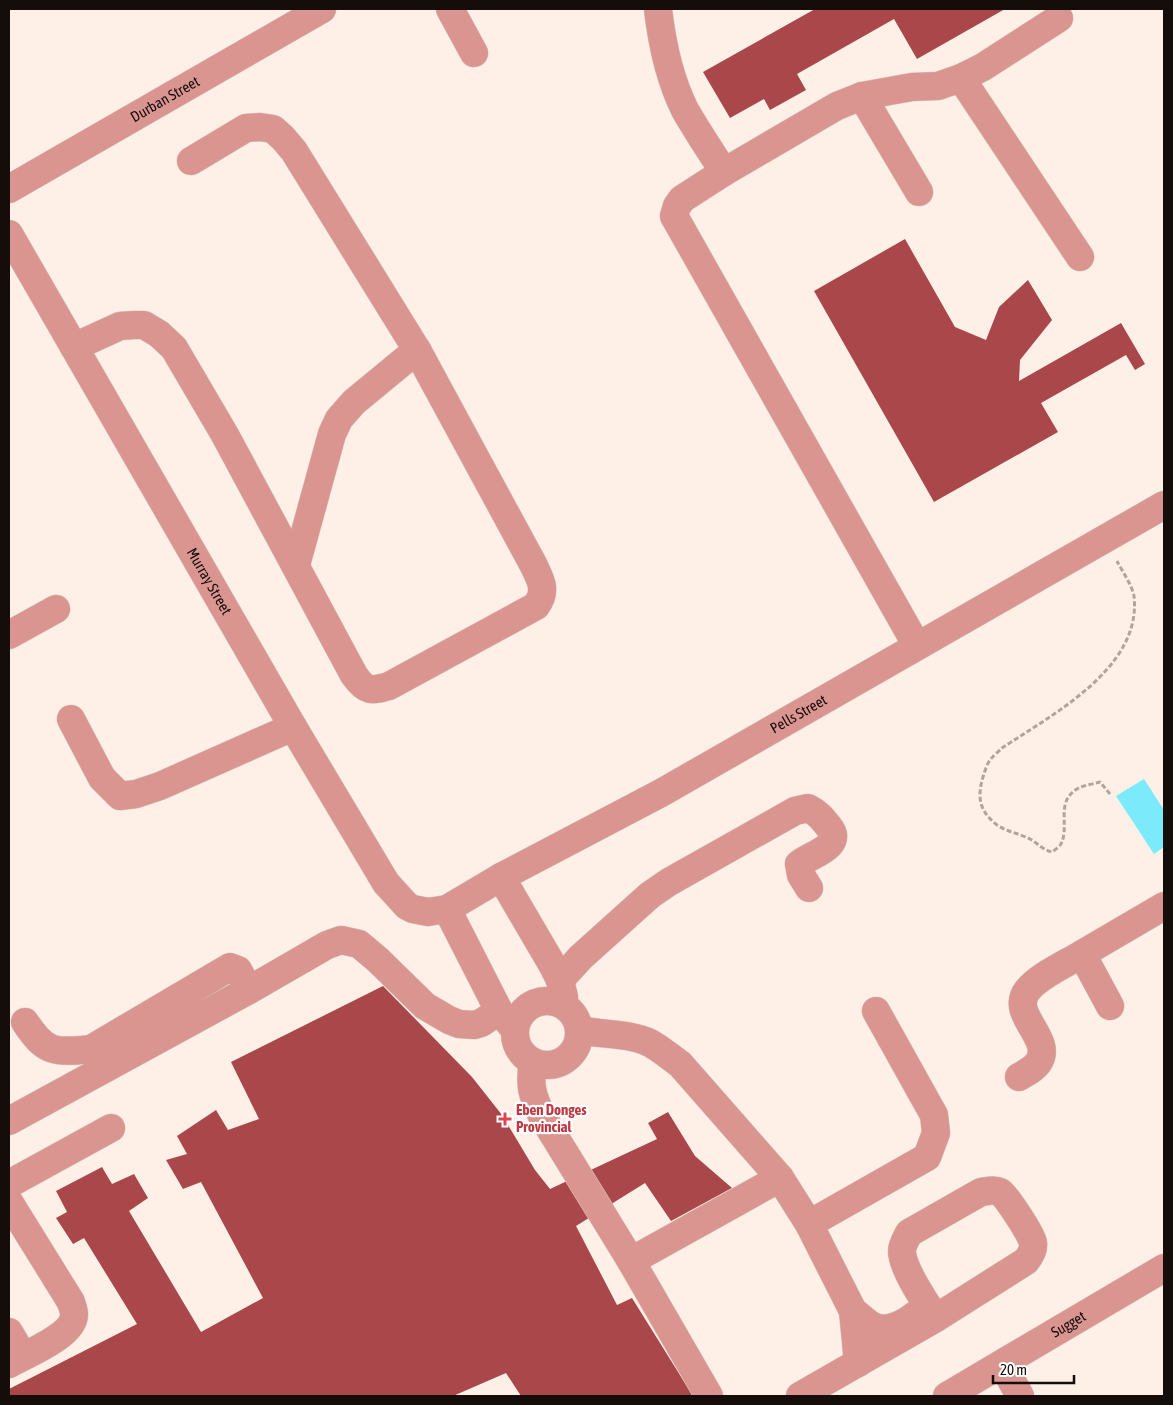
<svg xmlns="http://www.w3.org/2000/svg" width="1173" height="1405" viewBox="0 0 1173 1405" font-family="'Asap Condensed',sans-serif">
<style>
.water{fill:#7beafb}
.building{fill:#aa474b}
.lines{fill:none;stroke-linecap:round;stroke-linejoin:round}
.minor-casing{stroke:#d9ccc3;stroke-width:29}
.path{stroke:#b0a49c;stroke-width:3;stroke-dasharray:5 2.5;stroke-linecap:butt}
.minor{stroke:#db9591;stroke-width:28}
.health-dot{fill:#e0444e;stroke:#fff;stroke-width:2}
.labels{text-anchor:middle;stroke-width:4.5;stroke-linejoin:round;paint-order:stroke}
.street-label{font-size:15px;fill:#150d09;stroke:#fff}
.health-label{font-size:15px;font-weight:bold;fill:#be3a42;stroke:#fff;text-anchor:start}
</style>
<rect width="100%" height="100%" fill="#fef0e7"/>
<polygon class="water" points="1144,779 1164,810 1164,847 1154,854 1116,796"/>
<g class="building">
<polygon points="815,9 1005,9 917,59 894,19 797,74 806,90 770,110 764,99 730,118 703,72"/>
<polygon points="905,239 955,327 986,340 999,307 1028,280 1052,320 1020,360 1019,381 1121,323 1145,364 1135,370 1126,355 1041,403 1058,432 934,502 814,291"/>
<polygon points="383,986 472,1077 502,1115 535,1170 550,1189 657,1139 648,1123 668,1112 695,1156 732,1188 671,1221 645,1183 576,1226 617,1305 632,1298 693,1396 521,1396 506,1373 453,1396 9,1396 9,1389 137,1324 84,1238 73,1244 56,1218 67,1212 56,1191 102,1167 112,1184 134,1174 148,1198 129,1211 201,1332 263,1298 201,1182 183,1189 166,1160 187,1154 177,1136 216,1110 228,1130 259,1119 231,1062"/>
</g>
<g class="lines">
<defs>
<g id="minor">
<polyline points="450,9 474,53"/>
<path d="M658,9C662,44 669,78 685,110C697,131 711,152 724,172"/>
<polyline points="961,78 1080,257"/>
<polyline points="862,96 919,192"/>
<path id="s1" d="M9,189L322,9"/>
<path id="s2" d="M9,234L293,727L386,883L407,906L413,909L428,912L447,909L501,877L661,793L1164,505"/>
<path d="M74,347L120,326L134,325H144L159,334L174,348L225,435L354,675C366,692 371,691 389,686L536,606C548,590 540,579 533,564L417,350L294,151L283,138L273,129L260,127L246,128L191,161"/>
<polyline points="296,565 332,434 339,419 354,402 417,350"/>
<polyline points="9,635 56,609"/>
<polyline points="917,646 674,216 677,206 682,199 724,172 837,106 862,96 912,87 938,86 961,78 983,67 1059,18"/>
<polyline points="71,719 102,778 120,796 136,794 160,786 293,727"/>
<polyline points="501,877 553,966 560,980 564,997"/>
<polyline points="447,909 499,1011 511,1025"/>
<polyline points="1082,954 1164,906"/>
<path d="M560,980L581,957L650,895L669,882L795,811L808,808C818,813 822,818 829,827C845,846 810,855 799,864L801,875L809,888"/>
<circle cx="547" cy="1033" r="32"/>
<path d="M25,1022C45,1053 55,1053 91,1049L230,967L238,970L249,990"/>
<path d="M580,1030C602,1035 629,1033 650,1043C661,1049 670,1057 680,1064L780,1178L809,1224L853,1311L858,1363"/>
<path d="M533,1062C529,1085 532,1095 542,1116L631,1261L709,1396"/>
<path d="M1019,1077C1025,1073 1033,1070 1038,1063C1055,1039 1009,1015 1027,991C1038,976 1066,964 1082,954L1110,1006"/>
<polyline points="9,1121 249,990 327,945 341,940 359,944 378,960 425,1006 449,1020 459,1024 474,1025 481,1023 499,1011"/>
<polyline points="9,1184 111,1128"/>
<path d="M9,1202L71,1302C72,1306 74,1310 74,1314C75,1335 25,1355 9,1364"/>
<polyline points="809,1224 927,1157 936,1133 934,1115 876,1011"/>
<polyline points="631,1261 780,1178"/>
<path d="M853,1311C859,1315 866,1323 873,1326C886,1333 904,1324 915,1315"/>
<polyline points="9,1332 23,1356"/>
<polyline points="1003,1365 1020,1396"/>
<path d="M800,1396L936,1318L1026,1261C1030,1256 1034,1250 1033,1243C1032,1235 1007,1197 1000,1192C994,1189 988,1191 981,1192L909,1233C906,1239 902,1245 902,1251C902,1268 926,1304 936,1318"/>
<path id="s3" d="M947,1396L1164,1268"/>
</g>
</defs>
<use href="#minor" class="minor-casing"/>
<g class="path">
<path d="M1110,794L1100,782C1093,784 1084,785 1077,789C1055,802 1070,826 1061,844C1059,847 1055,850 1052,852C1042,850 1036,841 1026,837C1016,833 1006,831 997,825C979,811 977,797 983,777C985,771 987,763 991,759C994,755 999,751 1002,748C1053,714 1142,668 1134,596C1132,585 1122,571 1117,561"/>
<polyline points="486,1395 486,1396"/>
</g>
<use href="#minor" class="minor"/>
</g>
<path class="health-dot" d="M502.5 1111.5h5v5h5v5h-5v5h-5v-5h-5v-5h5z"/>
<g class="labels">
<g class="street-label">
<text dy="5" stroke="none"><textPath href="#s1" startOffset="180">Durban Street</textPath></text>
<text dy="5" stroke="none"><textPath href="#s2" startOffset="401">Murray Street</textPath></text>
<text dy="5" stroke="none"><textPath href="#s2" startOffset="1225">Pells Street</textPath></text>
<text dy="5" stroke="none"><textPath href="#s3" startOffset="141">Sugget</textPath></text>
</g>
<g class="health-label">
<text x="516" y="1115">Eben Donges<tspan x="516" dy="17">Provincial</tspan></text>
</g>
</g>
<rect width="1173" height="1405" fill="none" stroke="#150d09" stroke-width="20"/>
<path d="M993 1375v8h81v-8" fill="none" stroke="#150d09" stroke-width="2.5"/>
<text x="1000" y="1375" font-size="15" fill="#150d09" stroke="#ffffff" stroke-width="4" paint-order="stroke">20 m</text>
</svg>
